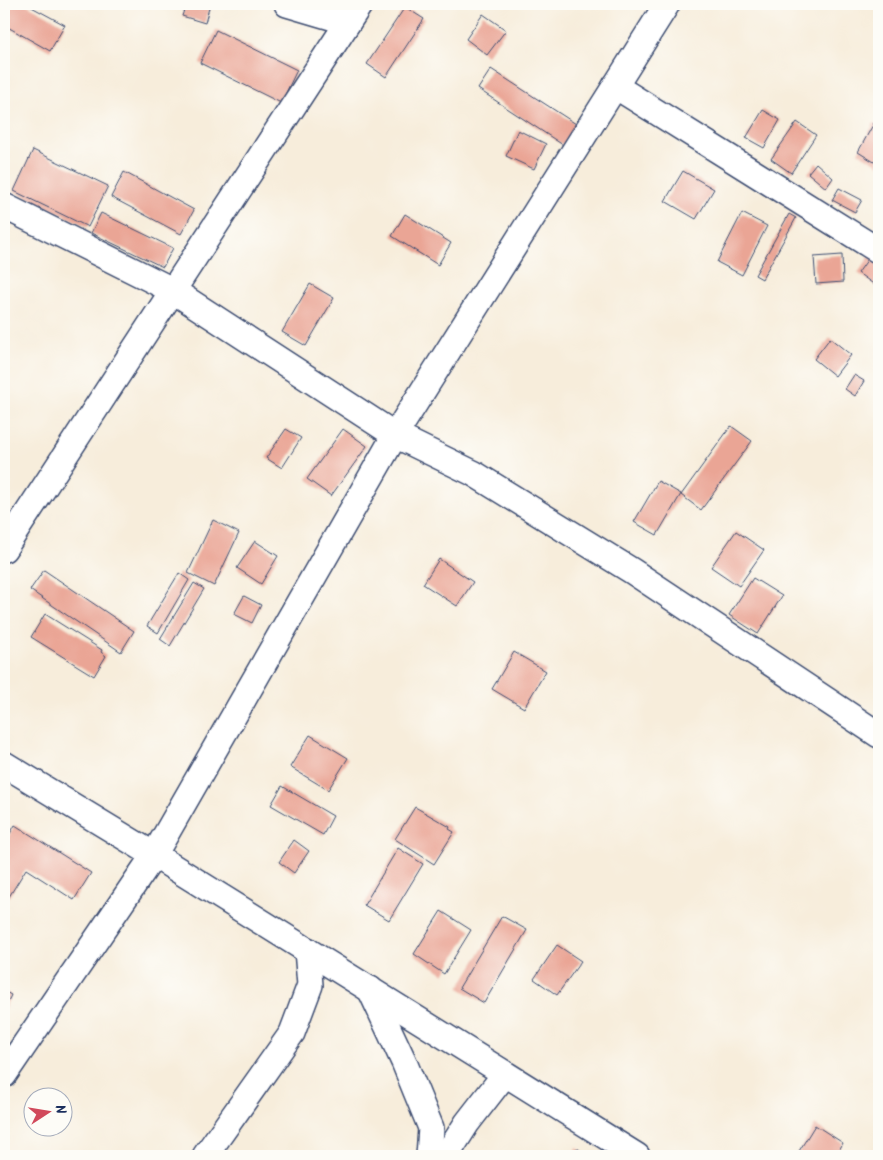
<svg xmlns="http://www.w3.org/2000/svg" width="883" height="1160" viewBox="0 0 883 1160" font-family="Kalam,sans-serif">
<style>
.building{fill:#eaa595}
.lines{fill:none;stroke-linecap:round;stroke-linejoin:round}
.street-casing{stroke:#3c4c71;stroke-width:28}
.street{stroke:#fff;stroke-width:25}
</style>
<rect width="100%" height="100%" fill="#fdfcf7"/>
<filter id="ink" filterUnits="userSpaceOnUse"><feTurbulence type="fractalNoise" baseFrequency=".02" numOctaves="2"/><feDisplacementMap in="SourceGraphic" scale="10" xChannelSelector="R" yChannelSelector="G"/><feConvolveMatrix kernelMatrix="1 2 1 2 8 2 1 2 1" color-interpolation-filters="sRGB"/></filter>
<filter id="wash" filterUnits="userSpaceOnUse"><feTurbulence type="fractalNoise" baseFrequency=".0096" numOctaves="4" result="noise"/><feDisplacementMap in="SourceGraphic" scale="20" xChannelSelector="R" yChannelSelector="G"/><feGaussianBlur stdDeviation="1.12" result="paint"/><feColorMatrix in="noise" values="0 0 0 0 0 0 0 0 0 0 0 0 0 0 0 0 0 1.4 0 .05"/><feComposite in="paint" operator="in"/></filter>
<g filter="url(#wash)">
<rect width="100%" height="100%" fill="#f7eddb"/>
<g id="blocks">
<g class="building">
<polygon points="4,4 26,4 65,25 50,51 4,25"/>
<polygon points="186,4 210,4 205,23 182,16"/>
<polygon points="405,7 424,19 386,77 367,64"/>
<polygon points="483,14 506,30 487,55 466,39"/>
<polygon points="216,30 297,70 281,103 200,63"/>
<polygon points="491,69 576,124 563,145 478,89"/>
<polygon points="763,110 780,120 764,148 746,138"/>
<polygon points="797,122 816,135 791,173 771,159"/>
<polygon points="874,123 879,126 879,165 858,152"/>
<polygon points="518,130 546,144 534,169 506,156"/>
<polygon points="33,150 108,186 88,227 14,191"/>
<polygon points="816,163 833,178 826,188 808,173"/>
<polygon points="683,171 714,189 696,219 665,201"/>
<polygon points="124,172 194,210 181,234 111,197"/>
<polygon points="839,188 862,200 855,212 832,200"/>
<polygon points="101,213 173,248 163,267 91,233"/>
<polygon points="742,213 767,226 742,275 717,262"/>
<polygon points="405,214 451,243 438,265 392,236"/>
<polygon points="789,214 796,218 762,279 755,275"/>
<polygon points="842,255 843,282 816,284 814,257"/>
<polygon points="870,256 879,262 879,288 858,273"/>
<polygon points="310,284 334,298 306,346 282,332"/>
<polygon points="830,338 851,355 835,376 814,359"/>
<polygon points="854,375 864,381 855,396 845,389"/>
<polygon points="731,426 752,441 701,510 681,495"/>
<polygon points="286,429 301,438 282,468 266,458"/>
<polygon points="343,429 367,446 331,496 307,479"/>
<polygon points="658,481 681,494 657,535 634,522"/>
<polygon points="213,520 239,533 214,586 188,573"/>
<polygon points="736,531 764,550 739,586 711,567"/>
<polygon points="255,541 278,556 261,584 237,568"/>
<polygon points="439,559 473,582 457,606 423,584"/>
<polygon points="44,570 134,631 121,652 30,590"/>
<polygon points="179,573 189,580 158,633 147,626"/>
<polygon points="753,578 782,596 758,634 729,615"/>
<polygon points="194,583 204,589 170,646 160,639"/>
<polygon points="244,596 261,605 252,623 234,614"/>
<polygon points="45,614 102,650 101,652 106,656 94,676 31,637"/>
<polygon points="514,652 546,671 524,708 492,689"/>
<polygon points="310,735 348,758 328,790 290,767"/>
<polygon points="282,786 333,816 323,835 271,805"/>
<polygon points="415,807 450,827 449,829 454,832 434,864 395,839"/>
<polygon points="15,825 91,873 74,900 26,869 4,905 4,844"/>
<polygon points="294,840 309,851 294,873 279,862"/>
<polygon points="398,848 423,864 389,920 364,905"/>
<polygon points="441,911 471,930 444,974 414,954"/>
<polygon points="502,916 527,930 484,1003 459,988"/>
<polygon points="557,945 581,961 557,995 534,979"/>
<polygon points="4,991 11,995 4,1010"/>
<polygon points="815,1125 843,1143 836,1156 796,1156"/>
<polygon points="577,1148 588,1156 571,1156"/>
</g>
</g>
</g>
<g filter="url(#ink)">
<use href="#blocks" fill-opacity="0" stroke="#3c4c71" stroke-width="1"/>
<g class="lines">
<defs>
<g id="street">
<polyline points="287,4 348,22"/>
<polyline points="615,86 879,251"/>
<polyline points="4,206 172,290 395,435 473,473 632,571 879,735"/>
<polyline points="4,549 360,4"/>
<polyline points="4,764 154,855 637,1156"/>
<polyline points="370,989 404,1062 431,1128 429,1156"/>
<polyline points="4,1075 154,855 395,435 667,4"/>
<polyline points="205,1156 292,1033 310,985 307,950"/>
<polyline points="446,1156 467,1123 505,1074"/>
</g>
</defs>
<use href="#street" class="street-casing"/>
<use href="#street" class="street"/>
</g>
</g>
<rect width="883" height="1160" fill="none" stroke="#fdfcf7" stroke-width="20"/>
<g transform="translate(48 1112) rotate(78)"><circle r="24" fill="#fdfcf7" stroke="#a3aaba"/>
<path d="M0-4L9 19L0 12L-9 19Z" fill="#d1495b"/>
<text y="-8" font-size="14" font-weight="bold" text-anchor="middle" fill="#1b2f5e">N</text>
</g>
</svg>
